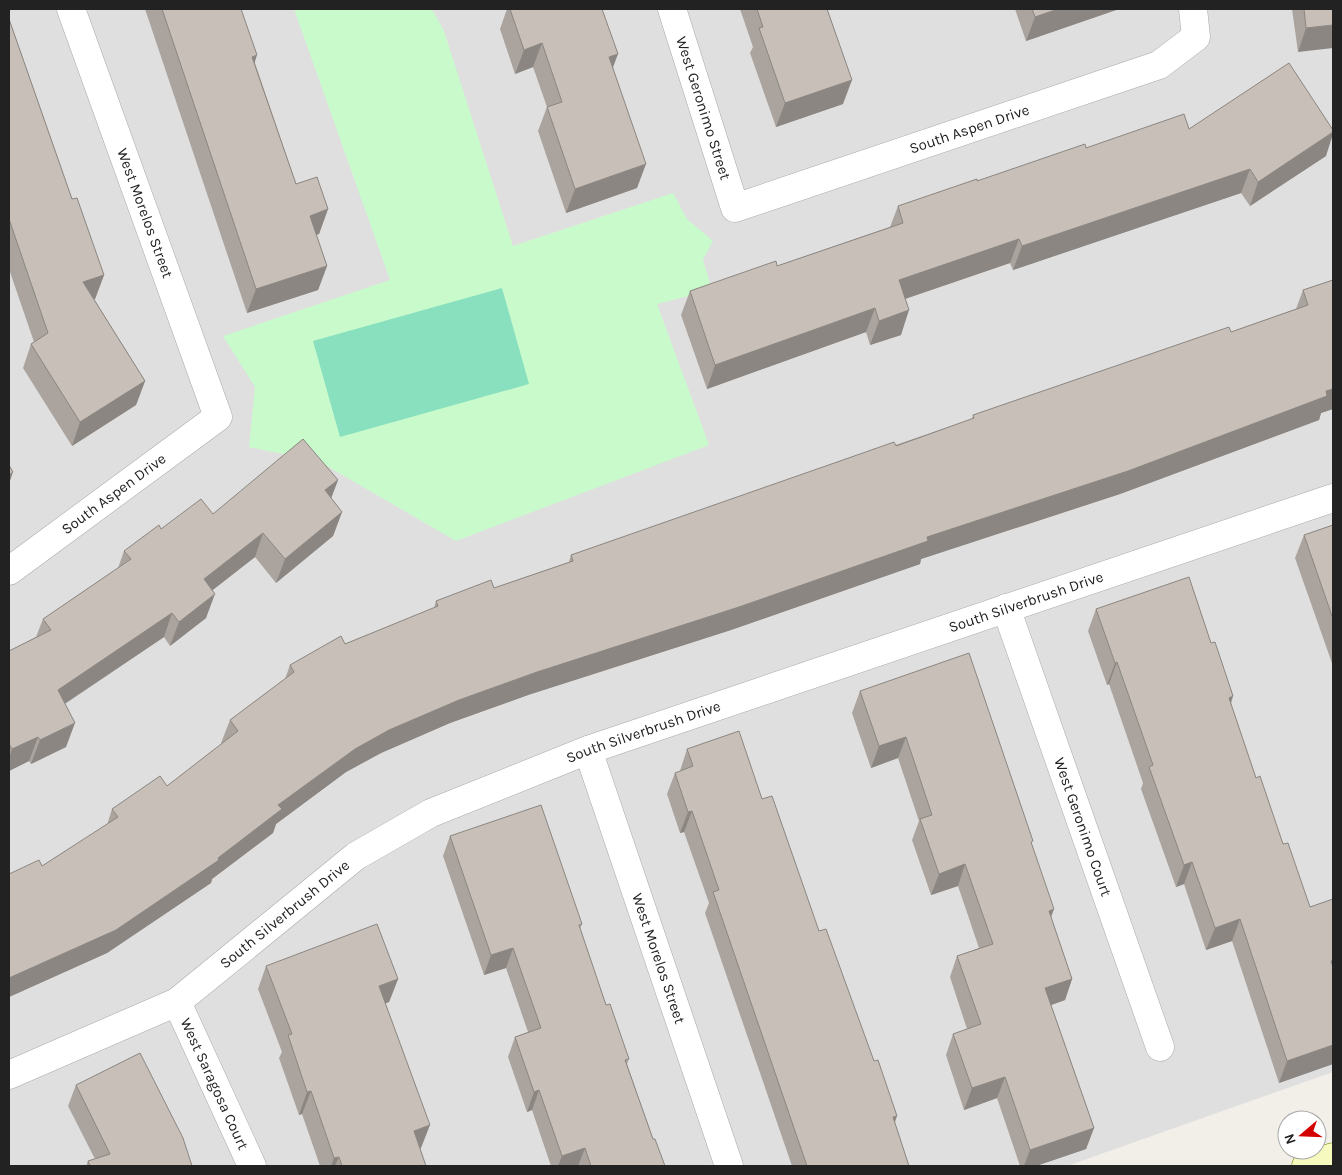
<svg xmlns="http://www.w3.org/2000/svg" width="1342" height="1175" viewBox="0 0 1342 1175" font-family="Karla,sans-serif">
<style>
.residential{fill:#e0dfdf}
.park{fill:#c8facc}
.pitch{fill:#88e0be}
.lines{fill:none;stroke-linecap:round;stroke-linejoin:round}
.street-casing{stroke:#a9a9a9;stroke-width:29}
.secondary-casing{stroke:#707d05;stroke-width:29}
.street{stroke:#fff;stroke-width:28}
.secondary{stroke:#f7fabf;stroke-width:28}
.wall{fill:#aba49e}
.shaded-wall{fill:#8b8681}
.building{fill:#c7bfb8;stroke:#8b8681}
.labels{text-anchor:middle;stroke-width:4;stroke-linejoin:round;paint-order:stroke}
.street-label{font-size:15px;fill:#222;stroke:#fff}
</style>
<rect width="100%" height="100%" fill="#f2efe9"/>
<polygon class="residential" points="9,9 1333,9 1333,1072 1067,1166 9,1166"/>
<polygon class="park" points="294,9 432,9 444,31 513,246 673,193 687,219 713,241 703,260 712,290 657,304 709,445 456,541 320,462 249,447 255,387 223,336 390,280"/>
<polygon class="pitch" points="502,288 529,384 340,437 313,341"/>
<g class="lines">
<defs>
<g id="street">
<path id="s1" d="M672,9L735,208L1159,65L1196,37L1193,9"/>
<path id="s2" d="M9,571L218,417L71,9"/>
<path id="s3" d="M1006,608L1160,1047"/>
<path id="s4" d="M588,750L729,1166"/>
<path id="s5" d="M177,1002L252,1166"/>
<path id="s6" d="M9,1075L177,1002L356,856L431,813L588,750L1333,498"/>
</g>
<polyline id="secondary" points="1306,1166 1333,1157"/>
</defs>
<use href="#street" class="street-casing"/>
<use href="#secondary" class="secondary-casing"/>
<use href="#street" class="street"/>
<use href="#secondary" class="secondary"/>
</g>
<g class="wall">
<polygon points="145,9 241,9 255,63 296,184 328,209 319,234 316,235 327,266 318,290 247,313"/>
<polygon points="507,9 602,9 613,67 637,188 566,213 538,131 547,107 533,67 515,74 500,29"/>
<polygon points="740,9 827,9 843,104 776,127 750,53 753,47"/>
<polygon points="1015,9 1119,9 1026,41"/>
<polygon points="1292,9 1333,9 1298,52"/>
<polygon points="9,19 72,199 104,275 95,299 94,299 145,381 136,405 72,446 23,368 31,344 34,342 9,269"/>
<polygon points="1189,129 1326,156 1250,206 1241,193 1013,270 1010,263 905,299 901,335 870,345 866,332 707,389 681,315 690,291 777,266 890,227 898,206 1086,148"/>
<polygon points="1333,280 1333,409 1321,413 1319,420 1120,494 921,559 920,564 731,630 528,695 450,723 381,753 346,772 276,824 273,833 212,879 211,883 107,953 9,997 9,874 42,866 107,825 112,809 167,786 222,744 221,743 230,720 285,679 290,665 345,644 434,608 436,601 494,588 569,562 571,555 972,419 973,415 1231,332 1296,309 1303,290"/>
<polygon points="338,480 331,498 342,512 333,536 276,583 255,557 212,590 206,618 170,646 164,637 65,704 66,747 31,764 29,761 9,771 9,651 36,637 43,619 118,568 124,551 161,529"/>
<polygon points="1333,525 1333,666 1295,558 1304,535"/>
<polygon points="1096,609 1211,643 1233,696 1231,704 1256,778 1283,844 1310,907 1333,899 1333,1064 1279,1083 1232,941 1206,950 1184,884 1176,887 1141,789 1143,783 1109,684 1107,685 1088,631"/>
<polygon points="860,691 1032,845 1051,917 1072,979 1065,1000 1051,1005 1094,1128 1086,1149 1036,1166 1020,1166 997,1098 964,1110 946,1055 953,1034 967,1029 950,977 957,956 979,948 958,886 931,895 912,840 919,821 898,758 871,768 852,713"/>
<polygon points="687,749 762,799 819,931 895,1123 909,1166 792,1166 705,913 709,903 684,832 680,833 667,794 675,773 680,771"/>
<polygon points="450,836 582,924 580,929 606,1005 629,1059 627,1064 653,1139 665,1166 551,1166 532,1110 527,1112 508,1057 515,1037 528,1032 506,968 484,975 443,856"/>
<polygon points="266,966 398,979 389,1002 385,1003 421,1148 420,1149 426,1166 320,1166 302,1114 299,1115 279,1058 282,1052 258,989"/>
<polygon points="76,1085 192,1166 86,1166 88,1161 95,1159 68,1106"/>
</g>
<g class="shaded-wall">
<polygon points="1058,9 1119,9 1026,41 1035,17"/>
<polygon points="1333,25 1333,48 1298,52 1306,28"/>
<polygon points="542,43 533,67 515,74 524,50"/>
<polygon points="618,54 609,78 609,57"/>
<polygon points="257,55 249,80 252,57"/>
<polygon points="852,80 843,104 776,127 785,103"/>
<polygon points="1333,132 1333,134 1326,156 1250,206 1258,182"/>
<polygon points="646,164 637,188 566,213 575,189"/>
<polygon points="1250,169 1241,193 1013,270 1022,246"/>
<polygon points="328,209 319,234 301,240 310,216"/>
<polygon points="1019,239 1010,263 890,304 899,280"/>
<polygon points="327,266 318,290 247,313 256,289"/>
<polygon points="104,275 95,299 74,306 83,282"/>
<polygon points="875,308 866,332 707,389 715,365"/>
<polygon points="909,310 901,335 870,345 879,321"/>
<polygon points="145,381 136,405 72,446 80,422"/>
<polygon points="1333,389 1333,409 1321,413 1319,420 1120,494 921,559 920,564 731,630 528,695 450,723 381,753 346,772 276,824 273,833 212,879 211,883 107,953 9,997 9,978 218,858 278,805 355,749 389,730 459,700 537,672 927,537"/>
<polygon points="13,472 9,484 9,475"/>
<polygon points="338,480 329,504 325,490"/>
<polygon points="342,512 333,536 276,583 285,559"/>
<polygon points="263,533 255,557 195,604 204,579"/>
<polygon points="215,594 206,618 170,646 179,622"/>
<polygon points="172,613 164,637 49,714 58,690"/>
<polygon points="1117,662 1109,684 1107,685 1115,663"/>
<polygon points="1233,696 1225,719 1229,698"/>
<polygon points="75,723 66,747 31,764 40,740"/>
<polygon points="38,737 29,761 9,771 9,759 12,749"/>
<polygon points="906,737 898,758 871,768 879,746"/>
<polygon points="692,811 684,832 680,833 688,812"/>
<polygon points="1192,862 1184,884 1176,887 1184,865"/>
<polygon points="965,864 958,886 931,895 939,874"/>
<polygon points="1054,909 1046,931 1049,911"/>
<polygon points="1240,919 1232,941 1206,950 1215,928"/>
<polygon points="513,948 506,968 484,975 491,955"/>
<polygon points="398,979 389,1002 371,1009 379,986"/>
<polygon points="1072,979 1065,1000 1037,1010 1045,988"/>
<polygon points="1333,1045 1333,1064 1279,1083 1287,1061"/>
<polygon points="1005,1077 997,1098 964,1110 972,1088"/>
<polygon points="539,1090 532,1110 527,1112 534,1092"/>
<polygon points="311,1091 302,1114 299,1115 307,1092"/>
<polygon points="897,1116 890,1137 893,1117"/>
<polygon points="430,1125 421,1148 406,1154 414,1131"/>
<polygon points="1094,1128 1086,1149 1036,1166 1024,1166 1030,1150"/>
<polygon points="585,1148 578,1166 558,1166 562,1156"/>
<polygon points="339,1157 335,1166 331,1166 334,1158"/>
</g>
<g class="building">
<polygon points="162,9 241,9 257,55 252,57 296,184 317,177 328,209 310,216 327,266 256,289"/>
<polygon points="510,9 602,9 618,54 609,57 646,164 575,189 547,107 562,102 542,43 524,50"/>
<polygon points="757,9 827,9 852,80 785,103 759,28 763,27"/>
<polygon points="1032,9 1058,9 1035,17"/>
<polygon points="1304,9 1333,9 1333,25 1306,28"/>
<polygon points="9,19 72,199 77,198 104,275 83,282 145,381 80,422 31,344 48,333 9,219"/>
<polygon points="1289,63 1333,130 1333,132 1258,182 1250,169 1022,246 1019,239 899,280 909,310 879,321 875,308 715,365 690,291 776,261 777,266 903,223 898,206 977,179 977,181 1085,144 1086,148 1184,114 1189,129"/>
<polygon points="1333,280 1333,389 1326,391 1327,396 1128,471 927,537 928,541 739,607 537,672 459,700 389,730 355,749 278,805 282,809 218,858 219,860 116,930 9,978 9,874 39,860 42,866 118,817 112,809 160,776 167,786 238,731 230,720 294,672 290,665 341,636 345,644 438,606 436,601 491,580 494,588 573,561 571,555 840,461 894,442 896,446 974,418 973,415 1229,327 1231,332 1308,305 1303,290"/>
<polygon points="303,439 338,480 325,490 342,512 285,559 263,533 204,579 215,594 179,622 172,613 58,690 75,723 40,740 38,737 12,749 9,744 9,651 51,630 43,619 131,559 124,551 159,525 161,529 201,499 213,514"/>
<polygon points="9,465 13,472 9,475"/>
<polygon points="1333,525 1333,619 1304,535"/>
<polygon points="1189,577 1211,643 1215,642 1233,696 1229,698 1256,778 1260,776 1283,844 1288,843 1310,907 1333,899 1333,961 1331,961 1333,967 1333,1045 1287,1061 1240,919 1215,928 1192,862 1184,865 1149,767 1153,765 1117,662 1115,663 1096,609"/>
<polygon points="969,653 1033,841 1031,842 1054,909 1049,911 1072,979 1045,988 1094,1128 1030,1150 1005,1077 972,1088 953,1034 981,1024 957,956 993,944 965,864 939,874 920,819 932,815 906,737 879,746 860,691"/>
<polygon points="739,731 762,799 772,796 819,931 826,929 874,1061 878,1060 897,1116 893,1117 909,1166 807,1166 713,892 719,890 692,811 688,812 675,773 693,766 687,749"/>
<polygon points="541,805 582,924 579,925 606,1005 610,1004 629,1059 625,1060 653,1139 655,1139 665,1166 591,1166 585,1148 562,1156 539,1090 534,1092 515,1037 541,1028 513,948 491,955 450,836"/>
<polygon points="377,924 398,979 379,986 430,1125 414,1131 426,1166 342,1166 339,1157 334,1158 311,1091 307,1092 288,1035 292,1034 266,966"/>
<polygon points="140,1053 183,1138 192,1166 90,1166 88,1161 110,1154 76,1085"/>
</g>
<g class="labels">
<g class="street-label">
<text dy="5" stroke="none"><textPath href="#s1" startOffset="104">West Geronimo Street</textPath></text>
<text dy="5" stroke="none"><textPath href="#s1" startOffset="456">South Aspen Drive</textPath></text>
<text transform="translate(145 213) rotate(70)" y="5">West Morelos Street</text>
<text dy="5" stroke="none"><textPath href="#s2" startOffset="130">South Aspen Drive</textPath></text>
<text dy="5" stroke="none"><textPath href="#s6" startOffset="1132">South Silverbrush Drive</textPath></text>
<text dy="5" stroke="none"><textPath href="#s6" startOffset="728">South Silverbrush Drive</textPath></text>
<text dy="5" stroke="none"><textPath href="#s3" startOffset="232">West Geronimo Court</textPath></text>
<text dy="5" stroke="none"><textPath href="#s6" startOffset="322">South Silverbrush Drive</textPath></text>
<text dy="5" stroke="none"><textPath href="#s4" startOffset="220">West Morelos Street</textPath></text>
<text dy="5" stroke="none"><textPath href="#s5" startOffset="90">West Saragosa Court</textPath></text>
</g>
</g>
<rect width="1342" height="1175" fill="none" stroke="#222222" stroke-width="20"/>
<g transform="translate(1302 1135) rotate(251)"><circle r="24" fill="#ffffff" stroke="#a7a7a7"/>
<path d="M0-4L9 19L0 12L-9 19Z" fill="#d40000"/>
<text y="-8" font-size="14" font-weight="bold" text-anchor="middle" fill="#222222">N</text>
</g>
</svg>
